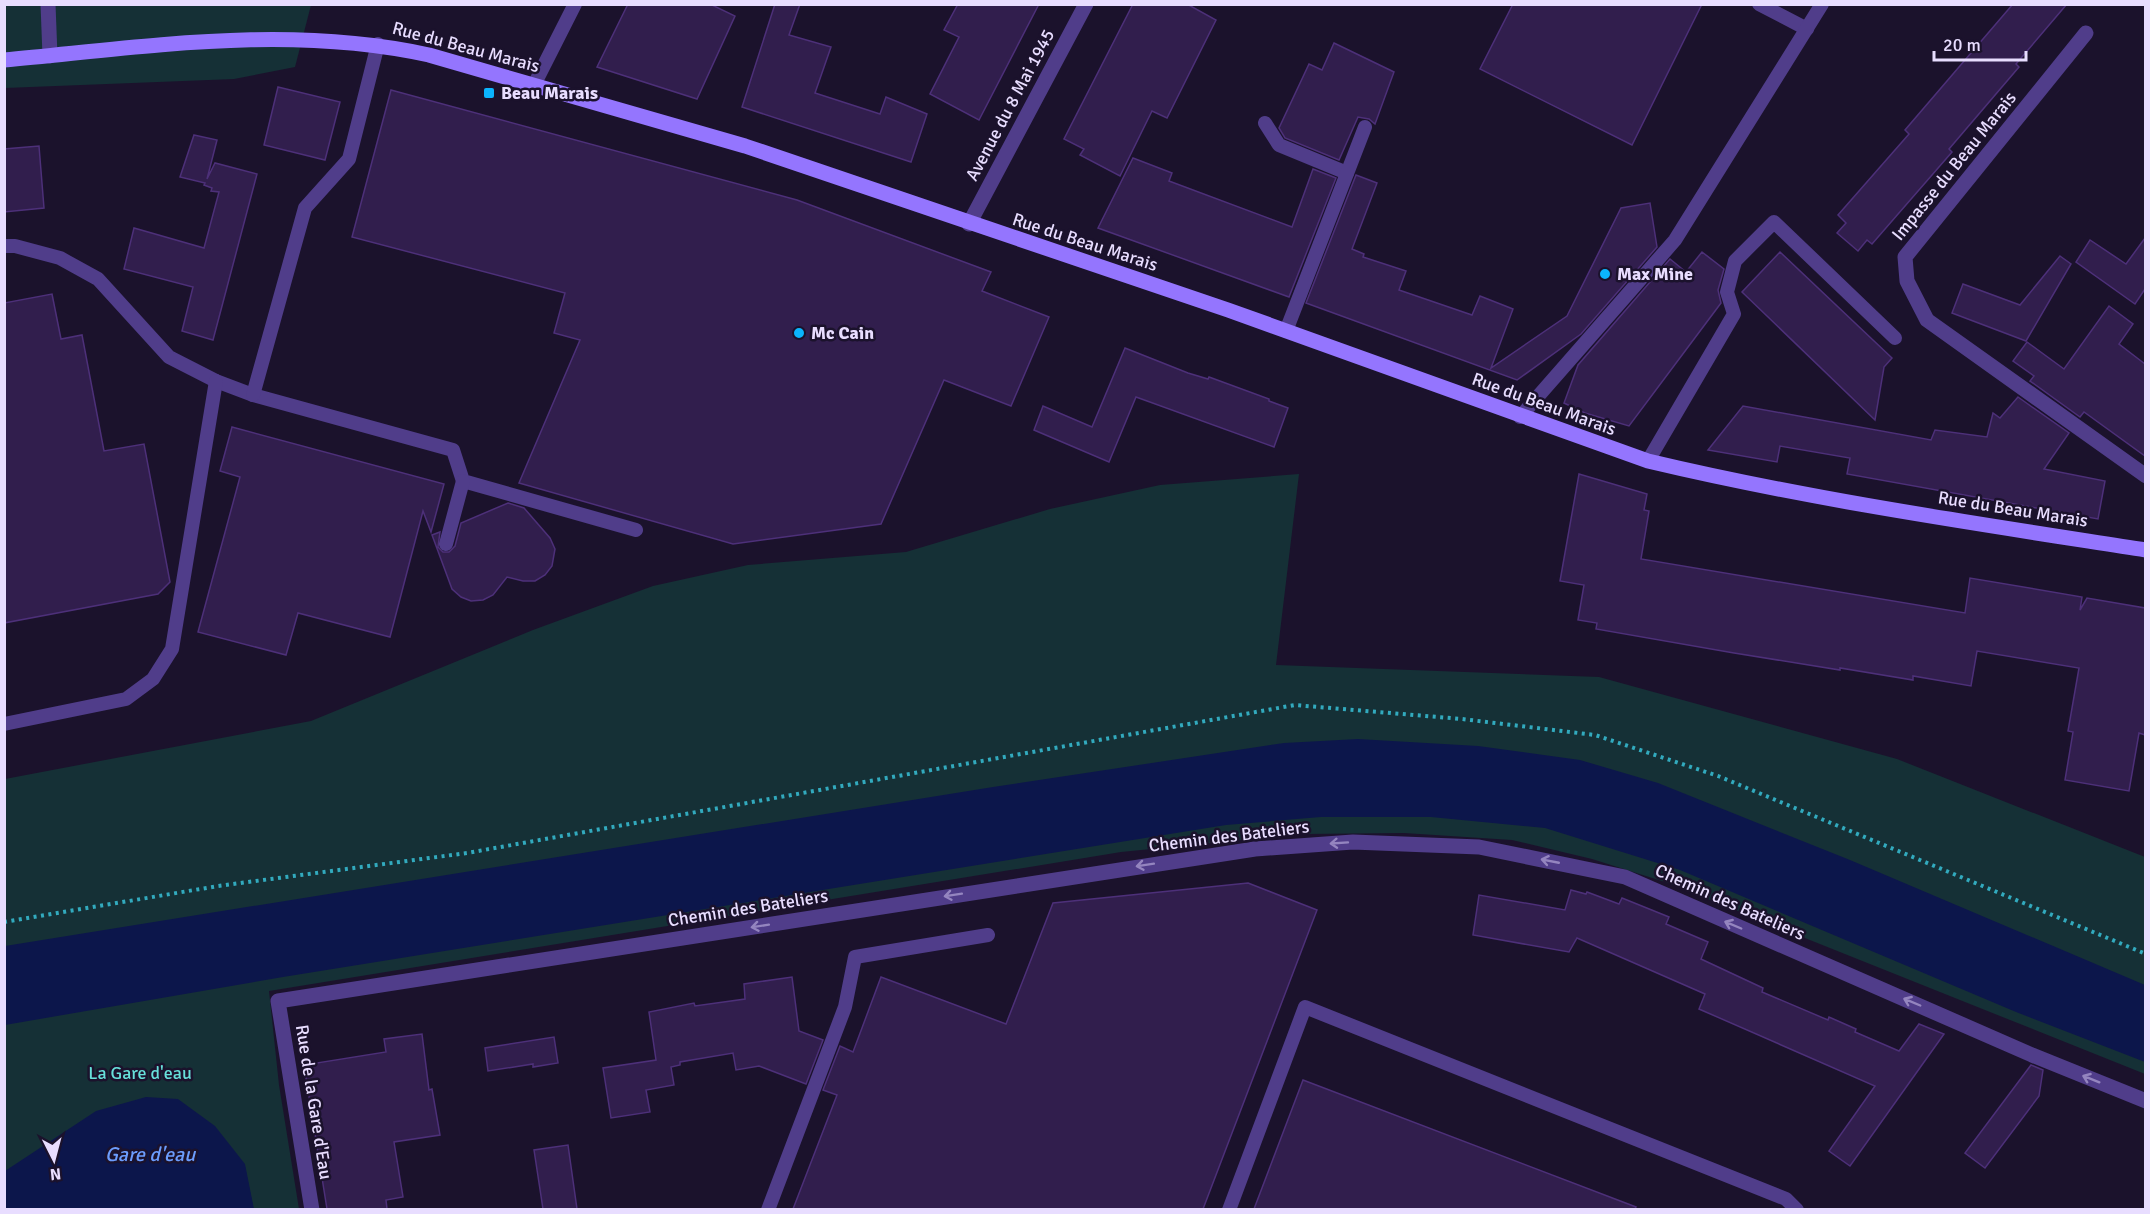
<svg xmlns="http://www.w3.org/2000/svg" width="2150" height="1214" viewBox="0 0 2150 1214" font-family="Signika,sans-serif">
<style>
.green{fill:#153036}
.water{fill:#0c164b}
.building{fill:#311e4d;stroke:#4d3079;stroke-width:1.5}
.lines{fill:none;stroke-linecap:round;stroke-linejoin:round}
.path{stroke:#32aabe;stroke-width:4;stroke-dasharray:3 4.5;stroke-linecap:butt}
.lane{stroke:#503d8a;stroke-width:14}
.street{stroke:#503d8a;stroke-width:15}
.secondary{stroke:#9475fe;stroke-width:15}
.oneway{stroke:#9485bf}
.poi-dot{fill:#0bb4fd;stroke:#1b122c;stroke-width:2}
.labels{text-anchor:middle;stroke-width:5;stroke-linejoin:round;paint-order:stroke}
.street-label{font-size:18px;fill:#e8ddff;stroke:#1b122c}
.poi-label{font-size:18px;font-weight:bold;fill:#e8ddff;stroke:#1b122c;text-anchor:start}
.park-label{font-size:18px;fill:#67e0da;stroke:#1b122c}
.water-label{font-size:20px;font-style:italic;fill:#6c9dfe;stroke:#1b122c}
</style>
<rect width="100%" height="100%" fill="#1b122c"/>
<g class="green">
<polygon points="5,5 311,5 295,67 234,79 5,88"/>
<polygon points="1299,474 1276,665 1599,677 1897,759 2145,857 2145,1074 1665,882 1592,859 1512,840 1404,833 1302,834 1121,852 269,991 279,1085 299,1209 5,1210 5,779 311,721 533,630 653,586 748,565 906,552 1050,509 1160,485"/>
</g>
<g class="water">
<polygon points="1358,739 1478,746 1580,760 1658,783 1850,860 2145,985 2145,1062 2016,1012 1680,870 1545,828 1431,817 1321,817 1226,825 283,977 5,1025 5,946 993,787 1284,743"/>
<polygon points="146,1097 178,1099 215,1126 245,1164 254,1209 5,1209 5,1171 96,1111"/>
</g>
<g class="building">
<polygon points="628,4 710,4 735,16 697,99 597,67"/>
<polygon points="775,4 800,4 789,35 831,47 815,93 880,114 886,97 927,114 911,162 742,107"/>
<polygon points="958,4 1039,4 979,120 930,94 959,37 944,30"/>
<polygon points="1133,4 1187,4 1216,20 1167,118 1152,111 1120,176 1080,155 1084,149 1064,139"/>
<polygon points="1513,4 1702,4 1632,145 1480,69"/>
<polygon points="2013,4 2067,4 2016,64 2019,67 1949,149 1952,152 1872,244 1867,240 1858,251 1837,233 1846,223 1838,215 1909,134 1905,130"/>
<polygon points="1334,43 1394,72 1375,124 1369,119 1358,117 1339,160 1285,138 1279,128 1309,64 1322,70"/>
<polygon points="278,87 340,102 325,160 264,145"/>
<polygon points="391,90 797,200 991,272 982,291 1049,317 1011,406 944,380 881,524 733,544 519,483 580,340 554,333 565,293 352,237"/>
<polygon points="194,135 217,140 207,179 215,163 257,174 213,340 182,331 193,287 124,269 134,228 204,248 219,192 211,191 212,188 204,185 205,183 180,177"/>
<polygon points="39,146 44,208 4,212 4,149"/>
<polygon points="1133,158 1172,173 1169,181 1292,227 1313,169 1336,178 1289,297 1098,228"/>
<polygon points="1356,175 1377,183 1352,249 1364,254 1363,257 1406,271 1399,290 1472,315 1480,296 1513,309 1491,368 1567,316 1621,208 1650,203 1657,247 1581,334 1517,380 1306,303"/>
<polygon points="2145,238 2145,289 2135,304 2076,262 2090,240 2126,264"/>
<polygon points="1702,252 1724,269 1718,290 1721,303 1629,426 1585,413 1564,403 1578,365 1670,259 1686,272"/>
<polygon points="1780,252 1892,358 1884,367 1875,420 1742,292"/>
<polygon points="2060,256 2071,264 2026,341 1952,313 1963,284 2020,305"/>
<polygon points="52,294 61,339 82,335 104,451 144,444 170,582 158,594 4,623 4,303"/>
<polygon points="2109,306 2133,324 2119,344 2145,364 2145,456 2084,412 2080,417 2030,381 2034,376 2013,361 2027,342 2064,369"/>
<polygon points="1125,348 1188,373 1208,379 1209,377 1269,399 1269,401 1288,408 1274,447 1136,397 1109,462 1034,430 1043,406 1092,427"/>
<polygon points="2018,397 2069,433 2044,469 2105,481 2098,519 1847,474 1850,458 1780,446 1777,462 1708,450 1743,406 1931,440 1935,430 1987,437 1993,413 2000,418"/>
<polygon points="232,427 444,484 431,532 423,511 390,637 298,613 286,655 198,632 240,477 220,471"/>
<polygon points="1579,474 1647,494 1644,510 1649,511 1641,559 1965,613 1970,578 2082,597 2080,610 2087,598 2145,608 2145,735 2139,733 2129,791 2065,780 2073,732 2068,731 2079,668 1977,651 1971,686 1913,676 1913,680 1840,668 1840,670 1734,653 1596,629 1597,623 1578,620 1584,585 1560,581"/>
<polygon points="508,503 524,508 550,538 555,549 552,566 545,575 535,581 523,581 507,577 493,595 483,600 471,601 461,597 452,589 432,535 440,532 438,547 443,552 449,552 455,546 461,523"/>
<polygon points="1248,883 1317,910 1203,1209 793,1209 837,1095 823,1090 840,1046 853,1052 881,977 1006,1024 1053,903"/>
<polygon points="1571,890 1586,894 1587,892 1619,904 1622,898 1669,917 1666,924 1708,942 1701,959 1763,988 1762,992 1828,1020 1829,1017 1856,1029 1855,1032 1899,1051 1919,1024 1944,1034 1850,1166 1829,1151 1875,1086 1699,1009 1705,994 1577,938 1569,952 1473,935 1479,895 1565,910"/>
<polygon points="792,977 799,1031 823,1040 806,1084 759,1066 736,1070 733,1053 680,1062 680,1065 671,1067 674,1085 646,1090 650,1112 611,1118 603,1068 656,1060 649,1012 694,1003 695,1006 745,999 744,984"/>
<polygon points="422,1034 429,1090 432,1089 440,1135 394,1142 403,1197 386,1200 387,1209 327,1209 304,1065 386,1052 384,1039"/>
<polygon points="554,1037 558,1063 533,1067 533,1064 488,1071 485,1048"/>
<polygon points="2031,1065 2043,1070 2039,1096 1985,1168 1965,1153"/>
<polygon points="1303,1080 1636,1207 1635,1209 1254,1209"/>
<polygon points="568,1145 577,1209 543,1209 534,1150"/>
</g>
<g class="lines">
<polyline class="path" points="4,922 218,886 467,853 1295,705 1462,719 1595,735 1718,776 2146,954"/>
<g class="lane">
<polyline points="1759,4 1807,29"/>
<polyline points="534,85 575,4"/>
<polyline points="1265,123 1279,145 1347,173"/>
<polyline points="4,246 15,246 60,258 98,279 169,357 216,381 253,395 453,450 463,481 636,530"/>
<polyline points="1286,331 1365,127"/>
<polyline points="253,395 305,208 349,159 378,44"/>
<polyline points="1520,417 1675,240 1822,4"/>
<polyline points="1648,461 1734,314 1727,292 1735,261 1774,222 1895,338"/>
<polyline points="446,544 463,481"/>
<polyline points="4,724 126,699 153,679 172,649 216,381"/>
<polyline points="768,1210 845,1007 855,957 988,935"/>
<polyline points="1229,1210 1305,1007 1786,1199 1797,1210"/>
</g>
<g class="street">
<polyline points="48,4 50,56"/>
<polyline points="2086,33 1905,257 1907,281 1927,320 2146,476"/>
<polyline points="969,224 1086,4"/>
<polyline points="312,1210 278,1001 1255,849 1353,842 1479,847 1625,877 2032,1055 2146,1101"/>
</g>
<path class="secondary" d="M4,60C147,47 287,24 429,55L745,146L1228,310L1648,461C1812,500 1979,524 2146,550"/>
</g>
<defs><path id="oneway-shaft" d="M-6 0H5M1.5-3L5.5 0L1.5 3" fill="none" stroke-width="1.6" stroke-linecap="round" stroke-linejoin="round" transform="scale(1.5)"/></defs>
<g class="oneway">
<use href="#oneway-shaft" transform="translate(1339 843) rotate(176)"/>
<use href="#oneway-shaft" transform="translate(1550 861) rotate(-169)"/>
<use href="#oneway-shaft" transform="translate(1145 865) rotate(171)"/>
<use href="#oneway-shaft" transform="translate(953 895) rotate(171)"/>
<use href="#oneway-shaft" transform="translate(1733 925) rotate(-157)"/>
<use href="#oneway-shaft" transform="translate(760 926) rotate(171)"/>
<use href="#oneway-shaft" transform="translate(1912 1002) rotate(-157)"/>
<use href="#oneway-shaft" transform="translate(2091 1079) rotate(-158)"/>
</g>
<g class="poi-dot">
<rect x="483" y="87" width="12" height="12" rx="3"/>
<circle cx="1605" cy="274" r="6"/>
<circle cx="799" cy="333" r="6"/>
</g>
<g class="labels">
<g class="street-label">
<text transform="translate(466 47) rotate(15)" y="6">Rue du Beau Marais</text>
<text transform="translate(1010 105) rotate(-62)" y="6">Avenue du 8 Mai 1945</text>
<text transform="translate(1954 166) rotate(-51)" y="6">Impasse du Beau Marais</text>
<text transform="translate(1085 242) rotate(18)" y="6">Rue du Beau Marais</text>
<text transform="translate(1544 404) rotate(20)" y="6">Rue du Beau Marais</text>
<text transform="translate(2013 509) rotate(9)" y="6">Rue du Beau Marais</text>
<text transform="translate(1229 836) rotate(-7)" y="6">Chemin des Bateliers</text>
<text transform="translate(1730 902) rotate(24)" y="6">Chemin des Bateliers</text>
<text transform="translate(748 908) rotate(-9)" y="6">Chemin des Bateliers</text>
<text transform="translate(314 1102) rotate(81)" y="6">Rue de la Gare d'Eau</text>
</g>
<g class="poi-label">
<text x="501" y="99">Beau Marais</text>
<text x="1617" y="280">Max Mine</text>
<text x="811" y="339">Mc Cain</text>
</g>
<g class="park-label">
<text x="140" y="1079">La Gare d'eau</text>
</g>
<g class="water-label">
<text x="150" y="1161">Gare d'eau</text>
</g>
</g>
<rect width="2150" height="1214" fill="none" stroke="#e8ddff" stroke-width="12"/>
<g transform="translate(54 1160) rotate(174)" stroke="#1b122c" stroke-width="4.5" paint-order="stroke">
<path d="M0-4.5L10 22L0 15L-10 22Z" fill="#e8ddff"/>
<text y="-9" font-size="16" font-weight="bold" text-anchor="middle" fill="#e8ddff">N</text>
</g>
<path d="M1934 51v9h92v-9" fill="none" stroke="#e8ddff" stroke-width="3"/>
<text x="1943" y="51" font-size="18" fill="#e8ddff" stroke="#1b122c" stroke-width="4.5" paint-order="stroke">20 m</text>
</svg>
